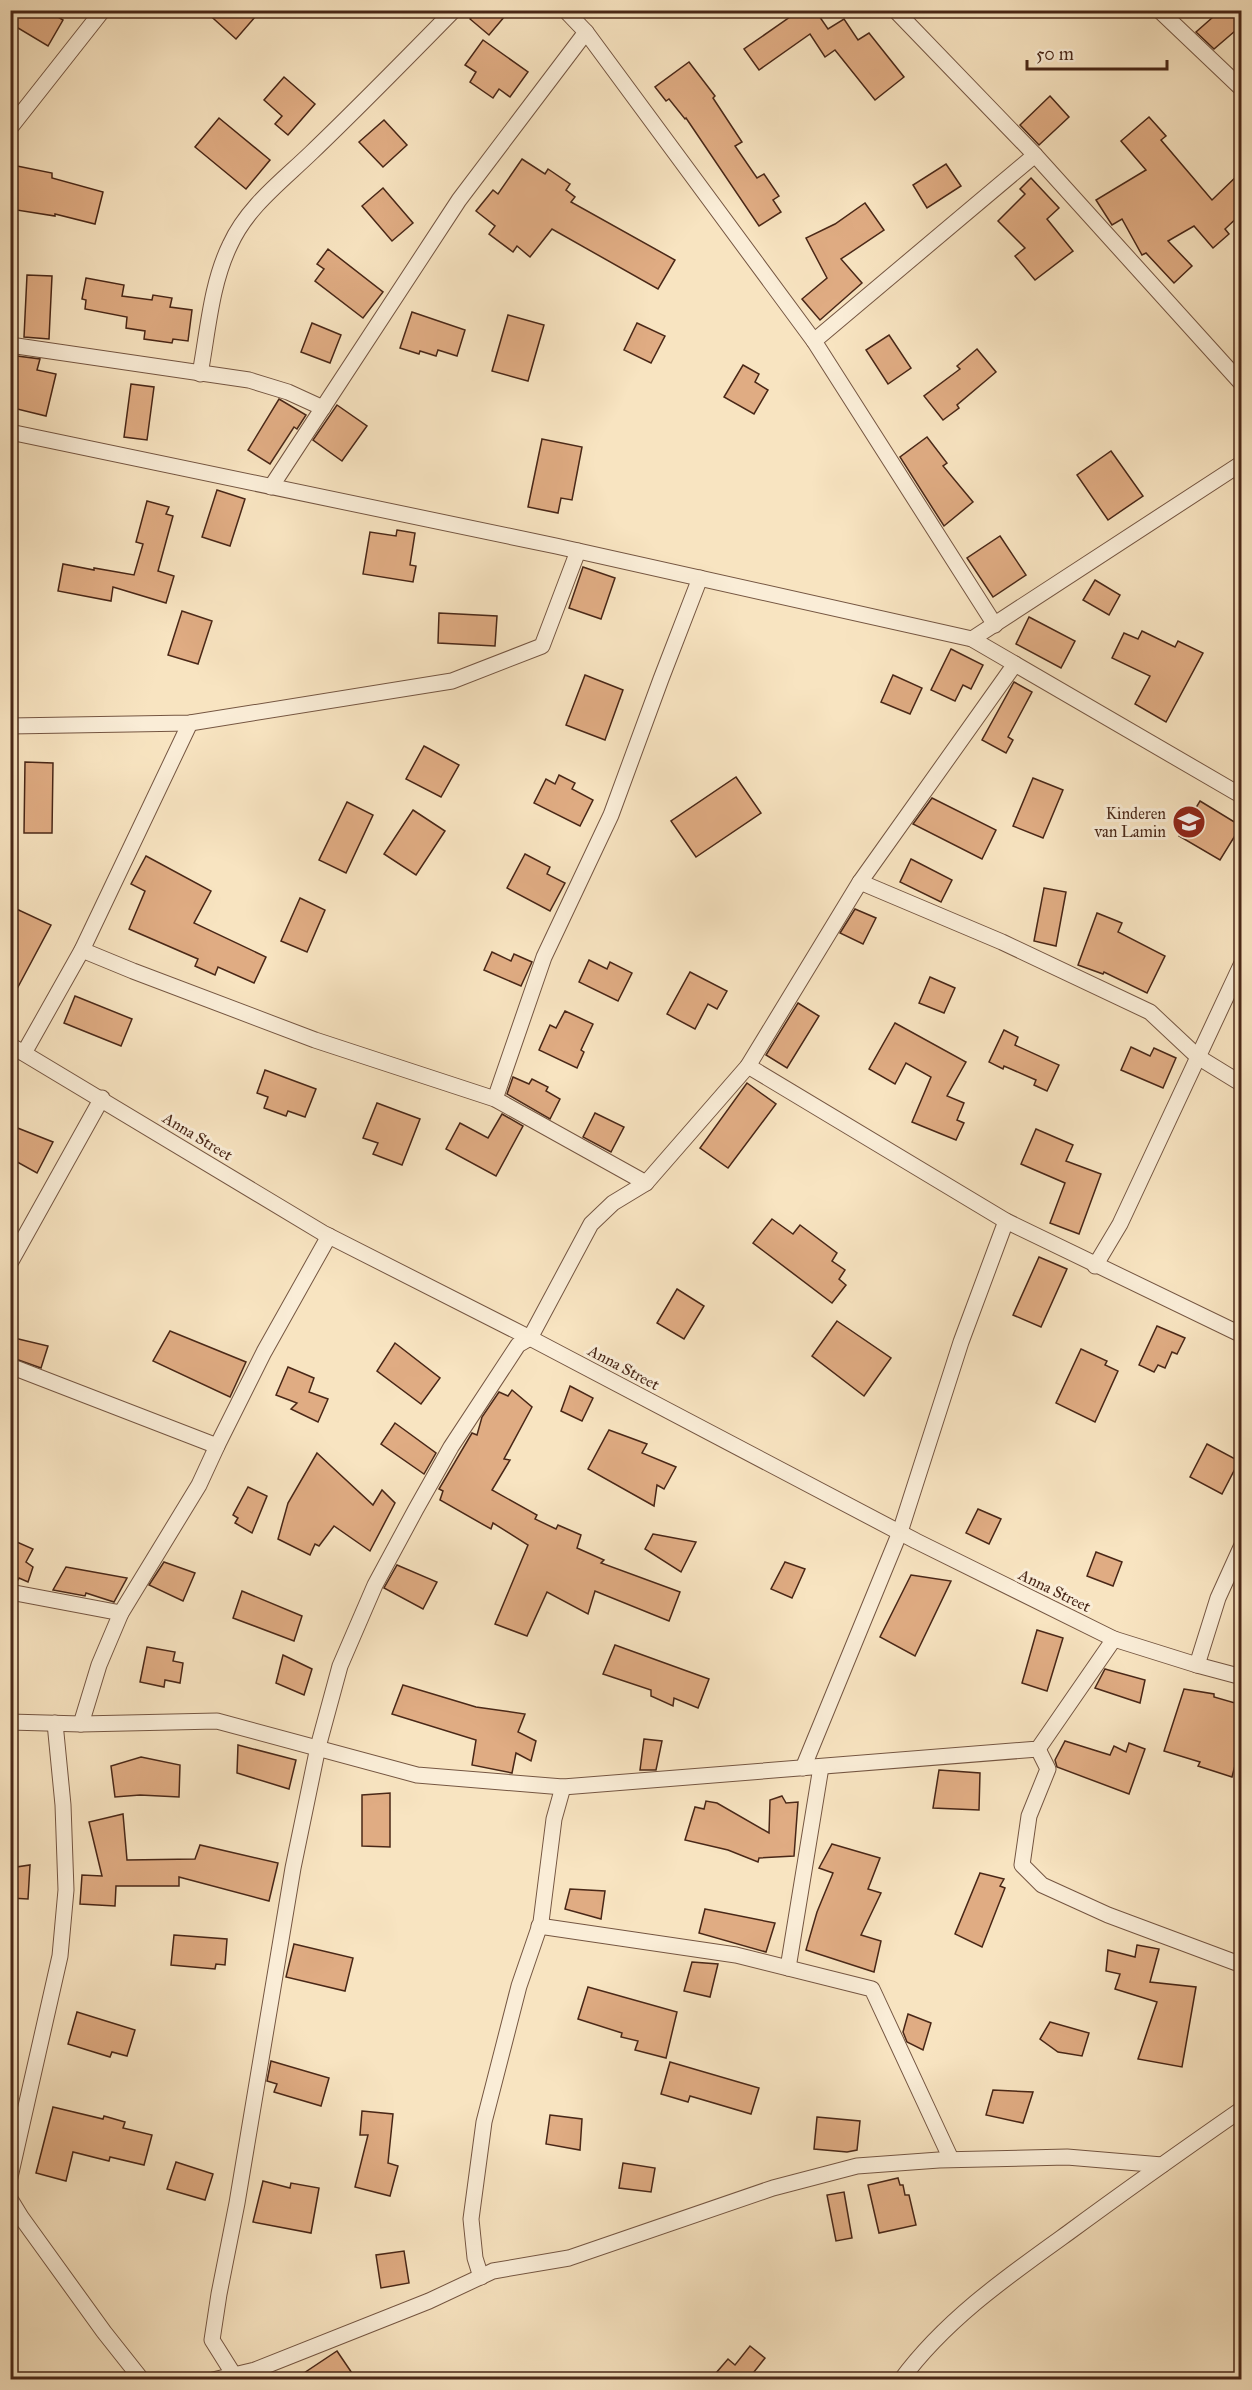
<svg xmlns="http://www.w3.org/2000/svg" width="1252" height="2390" viewBox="0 0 1252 2390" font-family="'IM FELL Great Primer',serif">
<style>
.building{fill:#e0ac83;stroke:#492717;stroke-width:1.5}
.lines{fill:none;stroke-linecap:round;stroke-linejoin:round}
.minor-casing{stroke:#755642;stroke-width:17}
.minor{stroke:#faedd7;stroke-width:15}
.labels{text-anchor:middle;stroke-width:6;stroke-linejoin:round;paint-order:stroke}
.poi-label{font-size:16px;fill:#492717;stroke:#faedd7;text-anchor:end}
.street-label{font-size:16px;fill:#492717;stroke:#faedd7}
</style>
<rect width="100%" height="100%" fill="#f8e4c1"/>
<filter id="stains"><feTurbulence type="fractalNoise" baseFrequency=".00333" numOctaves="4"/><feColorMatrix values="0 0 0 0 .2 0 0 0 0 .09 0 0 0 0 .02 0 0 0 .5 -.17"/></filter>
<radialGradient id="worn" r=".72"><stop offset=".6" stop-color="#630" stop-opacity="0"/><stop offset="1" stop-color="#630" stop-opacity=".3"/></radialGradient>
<g class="building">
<polygon points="22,10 47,10 63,20 48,46 13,25"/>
<polygon points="204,10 261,10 236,39"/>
<polygon points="477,10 510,10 489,35 470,19"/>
<polygon points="800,10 815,10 828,29 844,19 858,40 869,33 904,77 875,100 835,50 825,57 810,34 759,70 744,49"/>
<polygon points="1221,10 1242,10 1242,25 1214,49 1196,32"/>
<polygon points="483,40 528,72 510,97 499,89 493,98 470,82 476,72 465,65"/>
<polygon points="689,62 715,96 713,98 742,142 735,146 757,178 764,174 779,196 773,200 781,212 759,226 686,118 685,119 669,99 666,101 655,87"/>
<polygon points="284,77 315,104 288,135 275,124 282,116 264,100"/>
<polygon points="1050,96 1069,117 1039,145 1020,125"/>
<polygon points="1149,117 1166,136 1161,140 1212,200 1242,171 1242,213 1225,229 1229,234 1213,248 1194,226 1168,241 1192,266 1174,283 1146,253 1142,255 1122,219 1112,225 1096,200 1146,170 1121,141"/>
<polygon points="219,118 270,160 246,189 195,147"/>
<polygon points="384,120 407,145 383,167 359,142"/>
<polygon points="522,159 545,174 548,169 570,184 566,190 575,197 571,202 675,260 658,289 552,229 530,257 517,246 513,252 489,234 495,226 476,211 493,190 498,194"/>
<polygon points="946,164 961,186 927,208 913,185"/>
<polygon points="17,166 52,173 52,178 103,192 95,224 55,214 55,216 10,209"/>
<polygon points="1031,178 1059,208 1047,219 1073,251 1035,280 1015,256 1025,248 998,221 1025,194 1020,189"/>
<polygon points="383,188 413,223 392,241 362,206"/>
<polygon points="865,203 884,230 841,259 862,283 820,320 802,299 827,278 806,238 835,224"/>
<polygon points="328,249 383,292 363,318 315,281 324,269 317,264"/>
<polygon points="27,275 52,276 49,339 24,337"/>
<polygon points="86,278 124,285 122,296 152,300 153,295 172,298 170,307 192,310 188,341 173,339 172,343 144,339 145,331 126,328 127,317 85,309 86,300 82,299"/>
<polygon points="412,312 465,330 457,356 438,350 436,356 420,351 419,354 400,348"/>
<polygon points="508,315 544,325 528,381 492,371"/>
<polygon points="312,323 341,335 330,363 301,352"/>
<polygon points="637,323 665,336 651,363 624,350"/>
<polygon points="889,335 911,368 888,384 866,350"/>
<polygon points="977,349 996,372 957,405 959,408 943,420 924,396 960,369 957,366"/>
<polygon points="17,356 40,359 37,370 56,374 46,416 13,408 15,399 10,398 10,384"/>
<polygon points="743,365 759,374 755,382 768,390 754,414 724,397"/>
<polygon points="131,384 154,387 147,440 124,437"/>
<polygon points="279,399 306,415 297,429 294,427 270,464 248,450"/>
<polygon points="337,405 367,426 342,461 313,440"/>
<polygon points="927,437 947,463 943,466 973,502 944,526 900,457"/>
<polygon points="542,439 582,447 572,500 561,498 558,513 528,507"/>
<polygon points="1111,451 1143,496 1108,520 1077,475"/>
<polygon points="217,490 245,499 230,546 202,537"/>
<polygon points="147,501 169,507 166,514 173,516 158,571 174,576 166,603 113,587 111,601 58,591 63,564 94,570 94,568 134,575 143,544 136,542"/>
<polygon points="397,530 415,533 410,565 416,566 413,582 363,574 370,532 396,536"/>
<polygon points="1000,536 1026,575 993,597 967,558"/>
<polygon points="583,567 615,578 601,619 569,608"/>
<polygon points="1095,580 1120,595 1109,615 1083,600"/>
<polygon points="182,611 212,621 198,664 168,655"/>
<polygon points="439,613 497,616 495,646 438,643"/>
<polygon points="1029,617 1075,641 1061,668 1016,644"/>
<polygon points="1142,631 1175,647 1178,641 1203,653 1166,722 1135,704 1150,676 1112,658 1124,633 1138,639"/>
<polygon points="951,649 983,665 971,689 963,685 955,701 931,690"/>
<polygon points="585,675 623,690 605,740 566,725"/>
<polygon points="893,675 922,688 910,714 881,702"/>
<polygon points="1014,682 1032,692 1008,737 1013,740 1006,753 982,740"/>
<polygon points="424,746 459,765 441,797 406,779"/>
<polygon points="25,762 53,763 52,833 24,833"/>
<polygon points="559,775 575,783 572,789 593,800 580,826 534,803 546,779 555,784"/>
<polygon points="736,777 761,813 696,857 671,821"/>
<polygon points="1033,778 1063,790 1043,838 1013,826"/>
<polygon points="932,798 996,830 982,859 913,824"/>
<polygon points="1200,801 1241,826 1220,860 1179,836"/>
<polygon points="347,802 373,815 346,873 319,860"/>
<polygon points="413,810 445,831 416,875 384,854"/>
<polygon points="525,854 550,867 547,874 565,883 550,911 507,888"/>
<polygon points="146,856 211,891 194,923 266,957 254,983 218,967 215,975 195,966 198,959 129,929 145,891 131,884"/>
<polygon points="911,859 952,880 941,902 900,882"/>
<polygon points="1044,888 1066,892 1056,946 1034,941"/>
<polygon points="300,898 325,910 307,952 281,941"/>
<polygon points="10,906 51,925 10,1002"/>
<polygon points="855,909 876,918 863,944 840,933"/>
<polygon points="1097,913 1122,923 1118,932 1165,956 1147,993 1104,972 1103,974 1078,965"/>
<polygon points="492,952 511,961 514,954 532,962 521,986 484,970"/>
<polygon points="589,960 607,969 610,962 632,973 618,1001 579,982"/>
<polygon points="690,972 727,991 717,1009 708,1004 695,1029 667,1014"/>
<polygon points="930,977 955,988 944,1013 919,1003"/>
<polygon points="75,996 132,1019 121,1046 64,1023"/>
<polygon points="798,1003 819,1016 787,1068 766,1055"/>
<polygon points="565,1011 593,1024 581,1050 584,1052 577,1068 539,1050 550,1025 556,1028"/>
<polygon points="895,1023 966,1062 947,1096 964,1103 957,1120 964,1123 956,1140 912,1122 931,1077 906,1063 895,1084 869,1069"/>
<polygon points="1004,1030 1018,1037 1015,1045 1059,1065 1047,1091 1034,1085 1036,1080 1004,1066 1003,1069 989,1062"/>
<polygon points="1131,1047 1150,1056 1154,1048 1176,1058 1163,1088 1121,1070"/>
<polygon points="265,1070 316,1089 305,1117 288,1111 286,1116 264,1108 268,1097 257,1093"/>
<polygon points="513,1077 529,1084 532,1079 548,1087 546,1091 560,1099 550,1119 507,1094"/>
<polygon points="747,1083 776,1104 728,1168 700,1148"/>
<polygon points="377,1103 420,1119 402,1165 373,1154 378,1143 363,1138"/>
<polygon points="595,1113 624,1127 611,1152 583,1137"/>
<polygon points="502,1114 523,1126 496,1176 446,1149 460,1123 488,1138"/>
<polygon points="10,1125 53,1142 37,1173 10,1158"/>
<polygon points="1036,1129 1073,1145 1066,1161 1101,1174 1079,1234 1050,1223 1065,1183 1021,1164"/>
<polygon points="772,1219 793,1234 800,1225 837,1253 832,1261 845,1270 839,1279 846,1285 832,1303 753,1243"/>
<polygon points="1039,1257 1067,1269 1041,1327 1013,1315"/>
<polygon points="677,1289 704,1306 684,1339 657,1323"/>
<polygon points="837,1321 891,1358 864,1396 812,1356"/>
<polygon points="1157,1326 1185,1338 1177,1354 1172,1352 1165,1368 1158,1365 1154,1372 1139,1365"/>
<polygon points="170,1331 246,1362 230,1397 153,1361"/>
<polygon points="10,1337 48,1346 41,1368 10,1357"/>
<polygon points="395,1343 440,1378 421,1404 377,1371"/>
<polygon points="1081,1349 1107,1361 1105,1365 1118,1371 1095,1422 1056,1403"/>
<polygon points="288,1367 314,1378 309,1392 328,1399 318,1422 291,1409 297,1403 276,1395"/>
<polygon points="570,1386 593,1398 582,1421 561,1411"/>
<polygon points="512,1390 532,1407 504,1459 510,1460 492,1490 537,1515 535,1519 556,1529 558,1525 581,1535 577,1548 604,1560 601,1563 680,1592 669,1621 595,1591 588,1614 547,1592 527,1636 495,1624 528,1545 493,1523 491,1529 440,1500 443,1491 439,1489 472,1433 477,1435 482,1417 499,1392 508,1396"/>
<polygon points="395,1423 436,1453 424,1474 381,1444"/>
<polygon points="609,1430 647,1444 642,1453 676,1467 664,1489 657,1485 654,1506 588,1469"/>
<polygon points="1207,1444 1239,1461 1222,1494 1190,1477"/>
<polygon points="317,1453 373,1505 382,1490 395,1503 370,1551 334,1526 319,1546 315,1544 310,1555 278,1539 288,1503"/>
<polygon points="248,1487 267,1496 252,1533 235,1523 238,1518 233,1515"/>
<polygon points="978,1509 1001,1519 989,1544 966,1533"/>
<polygon points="653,1534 696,1542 681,1572 645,1549"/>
<polygon points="10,1539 33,1549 26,1562 33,1567 28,1582 19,1578 16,1583 10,1582"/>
<polygon points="1096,1552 1122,1562 1113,1586 1087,1576"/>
<polygon points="164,1562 195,1573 183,1601 149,1585"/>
<polygon points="785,1562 805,1569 792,1598 771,1589"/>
<polygon points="397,1565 437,1582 423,1609 384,1588"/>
<polygon points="66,1567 127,1578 114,1602 86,1593 85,1596 53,1590"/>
<polygon points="911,1575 951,1581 915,1656 880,1637"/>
<polygon points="242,1591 302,1616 294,1641 233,1618"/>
<polygon points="1037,1630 1063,1638 1047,1691 1022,1683"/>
<polygon points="615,1645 709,1679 698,1708 674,1698 673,1706 651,1696 651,1690 603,1674"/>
<polygon points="147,1647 175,1652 173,1661 183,1663 180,1683 165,1680 164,1687 140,1682"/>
<polygon points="283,1655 312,1669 304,1695 276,1683"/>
<polygon points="1105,1669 1145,1680 1140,1703 1095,1688"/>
<polygon points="403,1685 476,1707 525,1714 518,1732 536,1741 531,1761 516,1753 512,1773 472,1765 476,1740 392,1714"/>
<polygon points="1184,1689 1214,1694 1214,1697 1242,1705 1242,1738 1232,1777 1198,1766 1200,1762 1164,1751"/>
<polygon points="644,1739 662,1741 656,1770 640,1770"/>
<polygon points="1065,1741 1110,1755 1114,1746 1126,1752 1129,1743 1145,1749 1129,1794 1057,1767 1055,1760"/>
<polygon points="238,1745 296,1760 289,1789 237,1773"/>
<polygon points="141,1757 180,1765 179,1797 140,1795 115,1797 111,1766"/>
<polygon points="939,1770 980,1773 979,1810 933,1808"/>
<polygon points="390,1793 390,1847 362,1846 362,1795"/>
<polygon points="782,1796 786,1803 798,1802 794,1856 759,1858 758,1862 728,1850 685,1840 695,1807 704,1809 706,1801 717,1803 769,1833 770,1800"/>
<polygon points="123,1814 127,1860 195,1859 200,1845 278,1863 269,1901 179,1877 179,1886 116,1886 115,1906 80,1904 82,1875 102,1876 89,1822"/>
<polygon points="832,1844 880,1858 868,1889 881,1893 861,1935 881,1941 874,1972 806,1950 817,1912 833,1873 819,1868"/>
<polygon points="30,1865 28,1899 10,1898 10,1868"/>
<polygon points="980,1873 1004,1879 1000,1886 1005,1888 982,1947 955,1934"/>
<polygon points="570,1889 605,1891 601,1919 565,1909"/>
<polygon points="705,1909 775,1923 766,1952 699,1933"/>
<polygon points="174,1935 227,1939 225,1965 216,1964 215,1969 171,1965"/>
<polygon points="294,1944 353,1958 345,1991 286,1977"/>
<polygon points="1137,1945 1159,1949 1150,1982 1196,1987 1182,2067 1138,2059 1157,2002 1115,1989 1120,1974 1106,1971 1108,1950 1135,1957"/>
<polygon points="692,1962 718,1964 710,1997 684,1991"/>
<polygon points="588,1987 677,2012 666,2058 635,2050 638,2041 621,2037 622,2033 578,2019"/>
<polygon points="77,2012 135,2030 127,2056 112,2052 110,2057 68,2044"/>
<polygon points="908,2014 931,2023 923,2050 907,2042 903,2032"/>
<polygon points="1050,2022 1089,2033 1082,2056 1058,2052 1040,2039"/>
<polygon points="271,2061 329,2078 321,2106 274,2092 277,2084 267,2081"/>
<polygon points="670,2062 759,2088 751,2114 690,2096 688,2102 661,2094"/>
<polygon points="993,2090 1033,2092 1023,2123 986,2115"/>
<polygon points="53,2107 103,2119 104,2116 125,2122 123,2128 152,2135 144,2165 110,2157 109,2161 73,2152 66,2181 36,2173"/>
<polygon points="362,2111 393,2114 388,2163 398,2166 390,2196 355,2187 368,2135 360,2135"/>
<polygon points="550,2115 582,2119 580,2150 546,2144"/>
<polygon points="817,2117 860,2121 857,2150 847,2152 814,2149"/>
<polygon points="176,2162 213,2174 205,2200 167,2189"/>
<polygon points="623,2163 655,2168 651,2192 619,2188"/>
<polygon points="898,2178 900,2185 903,2185 905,2195 909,2195 916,2225 879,2233 868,2185"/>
<polygon points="263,2181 290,2188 291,2183 319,2188 311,2233 253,2222"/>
<polygon points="844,2192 852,2238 836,2241 827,2195"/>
<polygon points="404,2251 409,2283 381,2288 376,2255"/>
<polygon points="750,2346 765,2358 750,2377 753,2379 723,2379 716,2373 728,2359 735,2365"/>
<polygon points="337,2351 356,2379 295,2379"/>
</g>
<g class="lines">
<defs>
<g id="minor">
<polyline points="565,10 586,32 814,341 995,625"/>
<polyline points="895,10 1035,155 1242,384"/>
<polyline points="1159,10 1242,89"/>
<polyline points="10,128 103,10"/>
<polyline points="814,341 1035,155"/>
<polyline points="10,345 249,380 288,392 323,408"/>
<path d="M200,374C208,331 211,284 230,245C247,207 282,181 311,153C360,106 407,58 454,10"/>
<polyline points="10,432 556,546 972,639 1242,796"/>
<polyline points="271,487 459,200 586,32"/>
<polyline points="972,639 1242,463"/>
<polyline points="10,726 190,723 452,681 542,646 578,551"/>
<polyline points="860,882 1002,942 1150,1012 1198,1057 1242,1084"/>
<polyline points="82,950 133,971 315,1040 495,1099 646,1183"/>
<polyline points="10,1045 323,1233 530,1338 916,1541 1114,1639 1197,1665 1242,1677"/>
<polyline points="24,1053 82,950 190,723"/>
<polyline points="748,1066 1006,1221 1242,1335"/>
<polyline points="495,1099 544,957 611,815 661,679 700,578"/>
<polyline points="10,1263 102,1098"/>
<polyline points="1095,1266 1120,1224 1242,963"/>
<polyline points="10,1366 217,1446"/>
<polyline points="10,1592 121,1613"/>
<polyline points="1197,1665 1218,1598 1242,1545"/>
<polyline points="10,1722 81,1724 217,1721 417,1775 563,1787 1038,1749 1114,1639"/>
<polyline points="81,1724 99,1665 121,1613 199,1485 217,1446 264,1352 329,1236"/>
<polyline points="1038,1749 1048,1769 1029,1816 1022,1865 1042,1885 1108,1915 1242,1965"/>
<polyline points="803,1768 900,1532 961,1342 1006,1221"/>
<polyline points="539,1926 736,1955 872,1989 951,2159"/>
<polyline points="788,1968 821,1767"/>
<polyline points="10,2177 60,1956 66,1890 63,1805 55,1723"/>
<polyline points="10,2199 21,2217 104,2332 142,2380"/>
<polyline points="481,2277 475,2258 471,2219 484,2122 519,1986 541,1922 554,1819 563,1787"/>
<polyline points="234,2375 212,2340 219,2294 237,2203 293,1868 318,1747 340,1666 375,1585 416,1509 451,1447 518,1345 530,1338 591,1224 613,1203 646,1183 748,1066 860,882 1015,664"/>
<polyline points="213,2380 255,2370 429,2301 493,2271 569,2258 773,2188 857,2166 939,2160 1067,2157 1162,2165"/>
<path d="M901,2380C945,2320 1008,2276 1068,2233C1125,2191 1183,2150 1242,2109"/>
</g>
</defs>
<use href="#minor" class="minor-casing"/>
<use href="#minor" class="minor"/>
</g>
<defs>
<symbol id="school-disc" viewBox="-11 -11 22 22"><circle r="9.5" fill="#8f2418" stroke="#faedd7"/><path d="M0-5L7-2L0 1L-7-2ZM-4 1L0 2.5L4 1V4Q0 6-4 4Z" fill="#fff"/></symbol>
</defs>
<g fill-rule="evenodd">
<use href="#school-disc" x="1170" y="803" width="38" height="38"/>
</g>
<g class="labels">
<g class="poi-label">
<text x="1166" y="819">Kinderen<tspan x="1166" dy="18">van Lamin</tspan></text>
</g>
<g class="street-label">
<text transform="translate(198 1136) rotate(31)" y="6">Anna Street</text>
<text transform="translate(624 1367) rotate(28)" y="6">Anna Street</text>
<text transform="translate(1055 1590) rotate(26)" y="6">Anna Street</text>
</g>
</g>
<rect width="1252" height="2390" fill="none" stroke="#f8e4c1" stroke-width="36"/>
<rect x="12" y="12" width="1228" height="2366" fill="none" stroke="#492717" stroke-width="3"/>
<rect x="18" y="18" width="1216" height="2354" fill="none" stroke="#492717" stroke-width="1.5"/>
<path d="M1027 60v9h140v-9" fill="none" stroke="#492717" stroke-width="3"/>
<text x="1036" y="60" font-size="18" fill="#492717" stroke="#faedd7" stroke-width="4.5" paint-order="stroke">50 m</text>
<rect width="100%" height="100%" filter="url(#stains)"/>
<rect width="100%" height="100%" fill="url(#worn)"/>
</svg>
